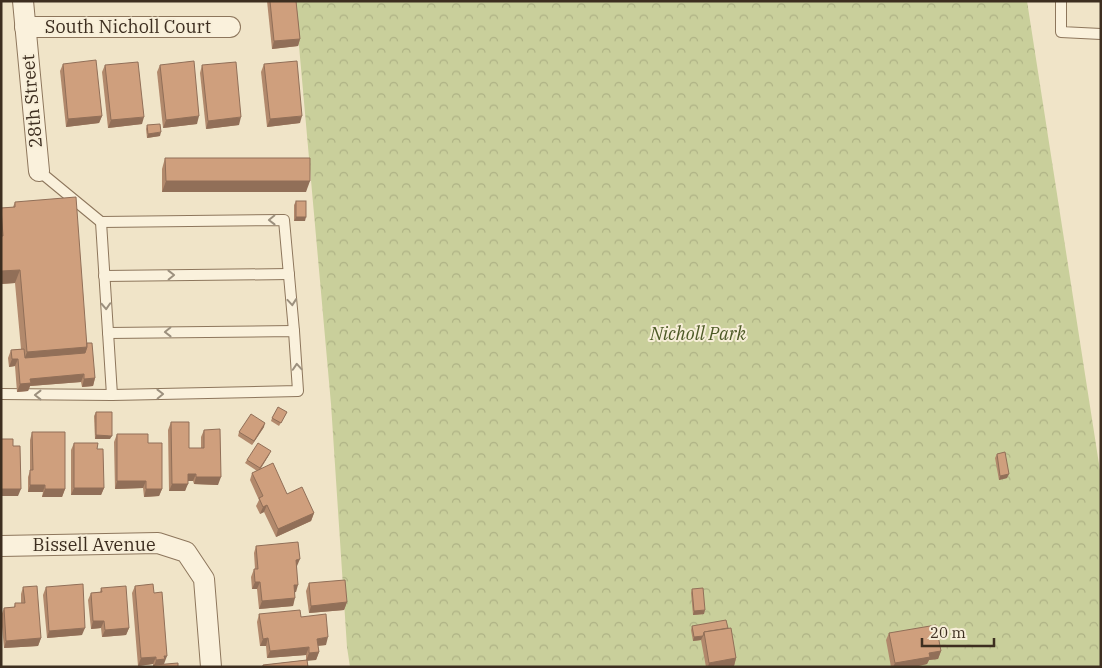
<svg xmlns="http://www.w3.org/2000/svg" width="1102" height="668" viewBox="0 0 1102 668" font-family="'IBM Plex Serif',serif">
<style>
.park{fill:url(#park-crowns)}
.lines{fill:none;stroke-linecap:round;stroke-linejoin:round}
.lane-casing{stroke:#8d765c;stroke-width:12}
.street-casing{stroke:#8d765c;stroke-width:22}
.lane{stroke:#faf1dc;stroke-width:10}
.street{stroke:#faf1dc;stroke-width:20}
.wall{fill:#b2896c}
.shaded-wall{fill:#916f58}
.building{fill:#cf9f7d;stroke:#916f58}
.oneway{stroke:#9c907e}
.labels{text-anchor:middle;stroke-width:4;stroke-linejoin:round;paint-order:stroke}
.street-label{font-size:18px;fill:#3d2e20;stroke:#f7eed8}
.park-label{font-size:18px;font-style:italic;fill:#4d5a26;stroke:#f7eed8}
</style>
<defs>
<pattern id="park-crowns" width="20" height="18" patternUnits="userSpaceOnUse" patternTransform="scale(1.25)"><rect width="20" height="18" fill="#c9cf9b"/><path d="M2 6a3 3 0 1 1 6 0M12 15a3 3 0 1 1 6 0" fill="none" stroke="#aeb285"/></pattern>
</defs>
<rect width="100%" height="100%" fill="#f0e4c8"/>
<polygon class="park" points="295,1 1027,1 1101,477 1101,667 350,667 347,647 331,404"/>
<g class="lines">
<defs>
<g id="lane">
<polyline points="1061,1 1061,32 1101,34"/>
<polyline points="39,171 101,222 284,220 294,331"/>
<polyline points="104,276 289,274"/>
<polyline points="108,333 294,331 298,391 112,395"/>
<polyline points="1,394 112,395 101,222"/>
</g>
<g id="street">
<polyline points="23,1 39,171"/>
<polyline points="25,27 230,27"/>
<polyline points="1,546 158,543 186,552 204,579 211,667"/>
</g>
</defs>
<use href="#lane" class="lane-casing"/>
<use href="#street" class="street-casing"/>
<use href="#lane" class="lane"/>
<use href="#street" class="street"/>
</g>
<g class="wall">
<polygon points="267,1 296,1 300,39 298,46 272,49"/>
<polygon points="63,64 102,116 99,123 66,127 60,71"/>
<polygon points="264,64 300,123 267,127 261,72"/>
<polygon points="105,65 142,124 108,128 102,72"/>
<polygon points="160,65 197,124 163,128 157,72"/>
<polygon points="202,65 239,125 206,129 200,73"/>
<polygon points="147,125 160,136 147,138 146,129"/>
<polygon points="165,158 306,192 162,192 162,169"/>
<polygon points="296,201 305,221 294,221 294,205"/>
<polygon points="15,202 87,343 95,378 93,386 82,387 81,382 30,386 28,391 17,392 15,366 9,367 8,358 11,350 21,349 15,283 1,284 1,208 13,207"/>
<polygon points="96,412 110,439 95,439 94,416"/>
<polygon points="287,412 279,426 271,421 272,418"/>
<polygon points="171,422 189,448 201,448 201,437 204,430 218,485 194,484 193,481 188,481 185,491 169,491 168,430"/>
<polygon points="264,427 252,445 238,436 239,432"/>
<polygon points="32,432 65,489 62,497 42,497 43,492 28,492 28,477 30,471 30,440"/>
<polygon points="117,434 148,443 162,489 159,496 144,497 143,488 115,489 114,442"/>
<polygon points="74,443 97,449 104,488 101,495 71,495 71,450"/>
<polygon points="997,454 1007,478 999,480 995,458"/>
<polygon points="269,455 260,470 287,494 314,513 311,521 276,537 264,512 260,514 256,506 259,500 250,480 252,473 257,471 245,463 247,460"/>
<polygon points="256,546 297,566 296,592 295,592 293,606 259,609 257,589 252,589 251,577 254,569 255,569 254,553"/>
<polygon points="309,583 347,602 344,610 309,613 306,591"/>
<polygon points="135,586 154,593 164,664 163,664 178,667 153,667 153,664 138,666 132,593"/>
<polygon points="23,587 41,638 38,646 4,648 1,616 4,608 14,607 15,603 21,603 21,594"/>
<polygon points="46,587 82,635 47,638 43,595"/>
<polygon points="101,588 129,628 126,635 102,637 101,628 91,629 88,600 91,593 100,592"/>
<polygon points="692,589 704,614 693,615 691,593"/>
<polygon points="259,614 301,617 326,645 318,646 319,652 316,660 307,660 308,667 262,667 263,665 306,660 306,655 267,658 266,646 260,646 257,622"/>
<polygon points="692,626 728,628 736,658 734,666 729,667 706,667 701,640 693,641 691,630"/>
<polygon points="889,633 941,651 938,659 929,660 927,664 914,667 891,667 886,640"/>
</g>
<g class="shaded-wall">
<polygon points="300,39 298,46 272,49 274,41"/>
<polygon points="102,116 99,123 66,127 68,119"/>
<polygon points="199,116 197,124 163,128 166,120"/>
<polygon points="302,116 300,123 267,127 270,119"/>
<polygon points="144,117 142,124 108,128 111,120"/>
<polygon points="241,117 239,125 206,129 208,121"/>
<polygon points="161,132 160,136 147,138 148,134"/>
<polygon points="166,181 310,181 306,192 162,192"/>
<polygon points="296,217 306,217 305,221 294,221"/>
<polygon points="20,270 15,283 1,284 1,271"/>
<polygon points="87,347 83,360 22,365 27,352"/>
<polygon points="12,359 18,359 15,366 9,367"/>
<polygon points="84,374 81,382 30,386 28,391 17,392 20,384 30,379"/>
<polygon points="95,378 93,386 82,387 84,379"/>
<polygon points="265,423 264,427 252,445 254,441"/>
<polygon points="96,435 112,436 110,439 95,439"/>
<polygon points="271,451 269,455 258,472 260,468"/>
<polygon points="188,474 196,474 193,481 185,481"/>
<polygon points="1009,474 1007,478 999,480 1000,476"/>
<polygon points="196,477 221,477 218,485 194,484"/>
<polygon points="117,481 146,481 143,488 115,489"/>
<polygon points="172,484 188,484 185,491 169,491"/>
<polygon points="30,485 45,485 43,492 28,492"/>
<polygon points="74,488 104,488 101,495 71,495"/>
<polygon points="1,489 21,489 18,496 1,496"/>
<polygon points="45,489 65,489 62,497 42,497"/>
<polygon points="146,489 162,489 159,496 144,497"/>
<polygon points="267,505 264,512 260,514 263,507"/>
<polygon points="314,513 311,521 276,537 278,529"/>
<polygon points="300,559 297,566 293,567 296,560"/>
<polygon points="255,582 260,582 257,589 252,589"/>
<polygon points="294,585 298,585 296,592 291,593"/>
<polygon points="295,598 293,606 259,609 262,601"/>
<polygon points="347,602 344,610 309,613 311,606"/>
<polygon points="705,610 704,614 693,615 694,611"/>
<polygon points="93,621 104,621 101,628 91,629"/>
<polygon points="85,628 82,635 47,638 49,631"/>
<polygon points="129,628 126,635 102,637 105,630"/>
<polygon points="703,636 701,640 693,641 694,637"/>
<polygon points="328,637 326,645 314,646 317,639"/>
<polygon points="41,638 38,646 4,648 6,641"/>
<polygon points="268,638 266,646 260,646 263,639"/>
<polygon points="309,647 306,655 267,658 270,651"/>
<polygon points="941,651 938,659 929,660 927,664 914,667 893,667 895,663 929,653"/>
<polygon points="319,652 316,660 306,661 309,653"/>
<polygon points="164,656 167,656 164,664 163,664 162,666 154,667 156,660"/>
<polygon points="156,657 153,664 138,666 141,658"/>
<polygon points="736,658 734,666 729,667 708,667 709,663"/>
</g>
<g class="building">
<polygon points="270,1 296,1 300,39 274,41"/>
<polygon points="96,60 102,116 68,119 63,64"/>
<polygon points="194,61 199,116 166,120 160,65"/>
<polygon points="297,61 302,116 270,119 264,64"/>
<polygon points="138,62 144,117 111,120 105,65"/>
<polygon points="236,62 241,117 208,121 202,65"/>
<polygon points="160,124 161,132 148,134 147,125"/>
<polygon points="165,158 310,158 310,181 166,181"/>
<polygon points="76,197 87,347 27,352 20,270 1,271 1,236 3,236 1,208 15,207 15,202"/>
<rect x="296" y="201" width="10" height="16"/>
<polygon points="87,343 92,343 95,378 84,379 84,374 30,379 31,383 20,384 18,359 12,359 11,350 24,349 25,358 85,353 87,347"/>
<polygon points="278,407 287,412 281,423 272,418"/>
<polygon points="96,412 112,412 112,436 96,435"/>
<polygon points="251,414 265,423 254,441 239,432"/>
<polygon points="171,422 189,422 189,448 204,448 204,430 220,429 221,477 196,477 196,474 188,474 188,484 172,484"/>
<polygon points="32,432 65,432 65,489 45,489 45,485 30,485 30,470 33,470"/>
<polygon points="117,434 148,434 148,443 162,443 162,489 146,489 146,481 117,481"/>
<polygon points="1,439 13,439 13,446 20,446 21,489 1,489"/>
<polygon points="74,443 98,443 97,449 103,449 104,488 74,488"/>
<polygon points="258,443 271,451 260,468 247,460"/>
<polygon points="1005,452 1009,474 1000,476 997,454"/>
<polygon points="273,463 287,494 302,487 314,513 278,529 267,505 263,507 259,498 263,496 252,473"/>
<polygon points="298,542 300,559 296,560 298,585 294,585 295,598 262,601 260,582 255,582 254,569 258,569 256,546"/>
<polygon points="345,580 347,602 311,606 309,583"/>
<polygon points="83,584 85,628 49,631 46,587"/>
<polygon points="153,584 154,593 162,592 167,656 164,656 165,659 156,660 156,657 141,658 135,586"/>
<polygon points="37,586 41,638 6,641 4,608 15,607 15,603 25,603 23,587"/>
<polygon points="126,586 129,628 105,630 104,621 93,621 91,593 102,592 101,588"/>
<polygon points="703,588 705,610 694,611 692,589"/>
<polygon points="300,610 301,617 326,614 328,637 317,639 319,652 309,653 309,647 270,651 268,638 263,639 259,614"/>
<polygon points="726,620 728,628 704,632 703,636 694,637 692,626"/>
<polygon points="936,625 941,651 929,653 930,657 895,663 889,633"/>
<polygon points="731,628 736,658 709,663 704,632"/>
<polygon points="307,660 308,667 263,667 263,665"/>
<polygon points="178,663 178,667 154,667 154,665"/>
</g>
<defs><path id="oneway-chevron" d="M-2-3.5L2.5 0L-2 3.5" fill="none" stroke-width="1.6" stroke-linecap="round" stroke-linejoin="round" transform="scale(1.25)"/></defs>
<g class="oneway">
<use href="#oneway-chevron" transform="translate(272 220) rotate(179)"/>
<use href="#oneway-chevron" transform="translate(171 275) rotate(-1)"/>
<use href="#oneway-chevron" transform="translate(292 302) rotate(85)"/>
<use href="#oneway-chevron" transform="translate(106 306) rotate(87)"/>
<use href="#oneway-chevron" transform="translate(168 332) rotate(179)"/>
<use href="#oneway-chevron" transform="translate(297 367) rotate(-94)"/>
<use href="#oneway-chevron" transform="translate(160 394) rotate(-1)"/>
<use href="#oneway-chevron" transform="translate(38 395) rotate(-180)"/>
</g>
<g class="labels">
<g class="street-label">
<text x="128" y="33">South Nicholl Court</text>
<text transform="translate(32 101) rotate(-95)" y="6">28th Street</text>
<text x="94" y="551">Bissell Avenue</text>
</g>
<g class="park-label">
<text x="698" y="340">Nicholl Park</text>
</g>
</g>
<rect width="1102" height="668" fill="none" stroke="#3d2e20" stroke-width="5"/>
<path d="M922 638v8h72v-8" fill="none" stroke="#3d2e20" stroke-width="2.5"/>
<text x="930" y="638" font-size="15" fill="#3d2e20" stroke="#f7eed8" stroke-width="4" paint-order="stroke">20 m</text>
</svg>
